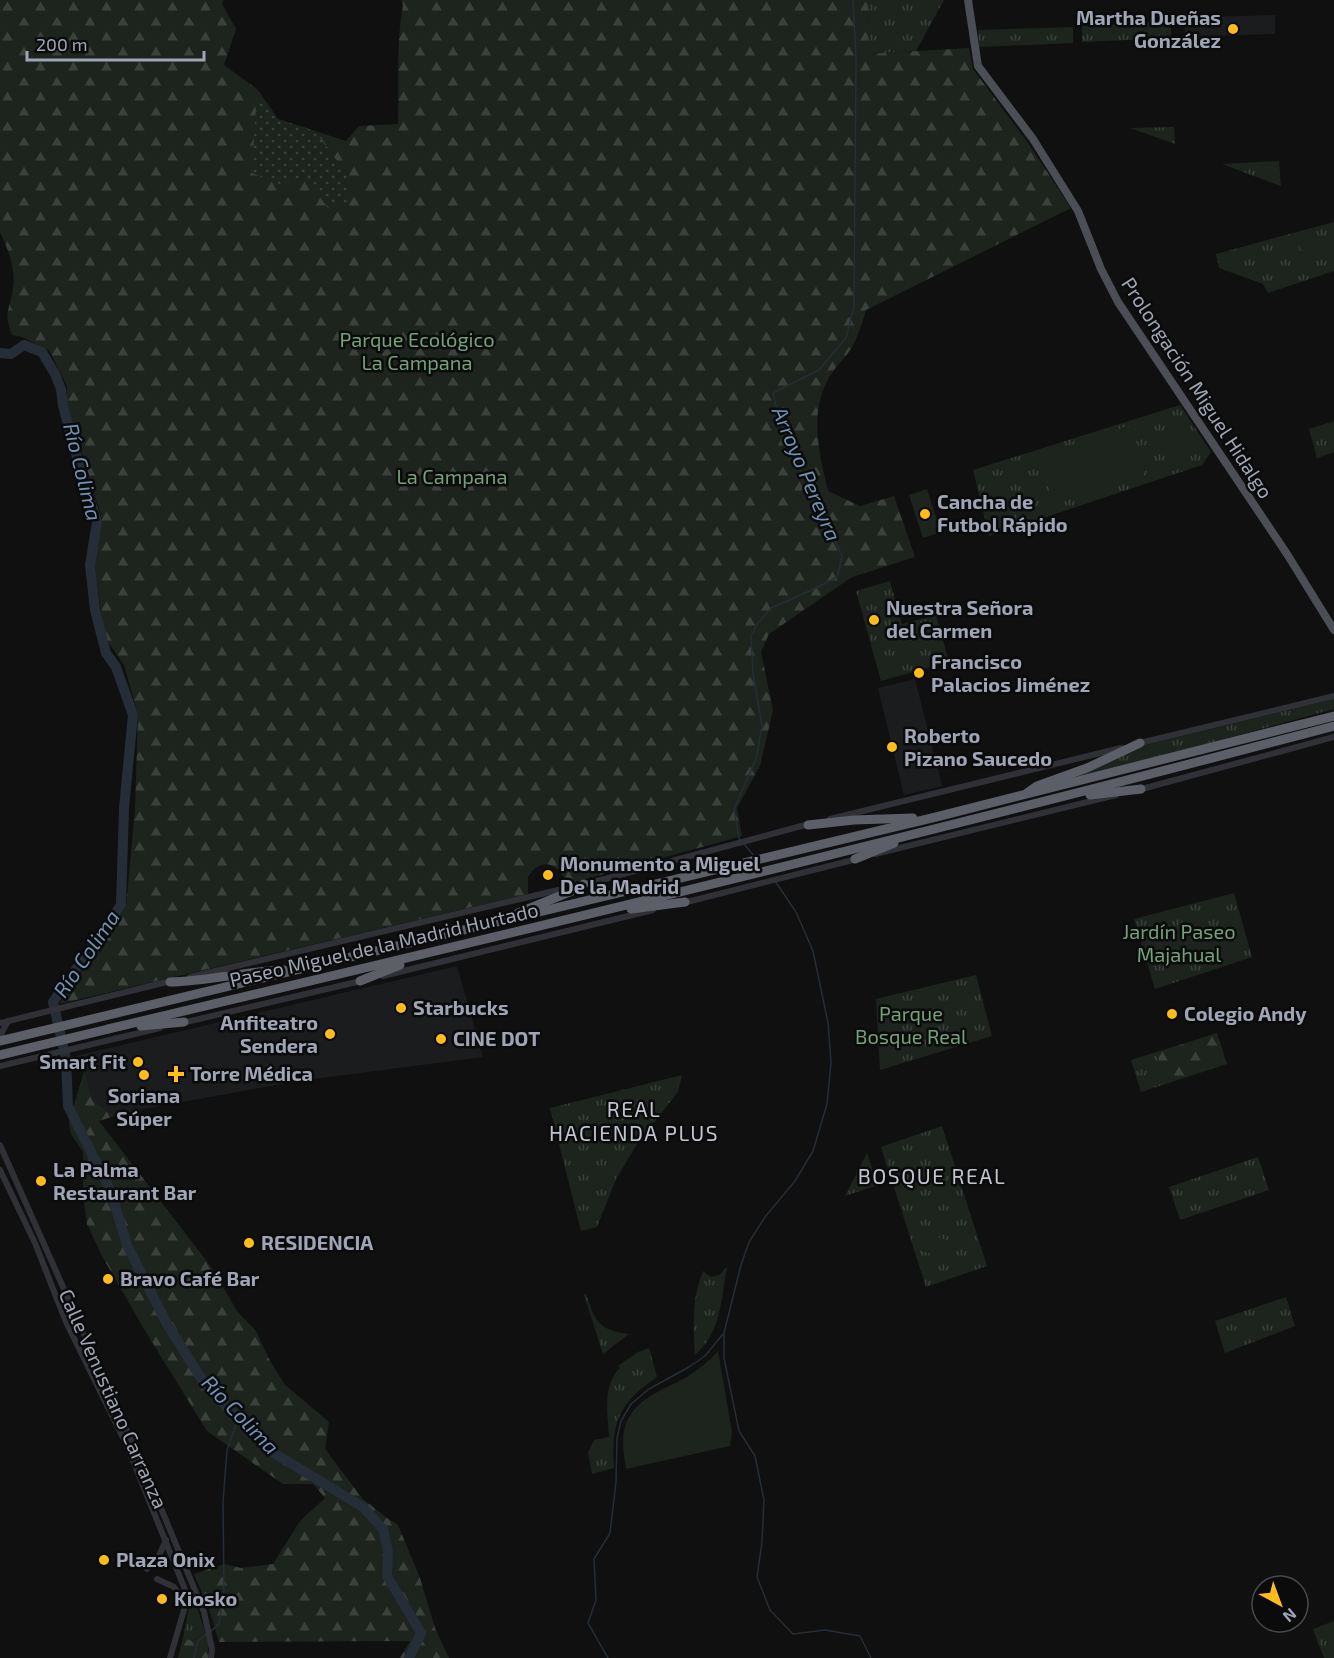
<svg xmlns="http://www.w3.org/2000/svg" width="1334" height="1658" viewBox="0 0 1334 1658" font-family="'Exo 2',sans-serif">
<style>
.built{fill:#1b1c1e}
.grass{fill:url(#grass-tufts)}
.forest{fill:url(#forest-firs)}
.garden{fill:url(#garden-dots)}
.pitch{fill:#1c241d}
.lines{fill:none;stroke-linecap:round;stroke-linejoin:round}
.stream{stroke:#252e36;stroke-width:1.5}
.river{stroke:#252e36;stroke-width:10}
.minor{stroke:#303137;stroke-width:6}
.major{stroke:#4c4e56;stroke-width:8}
.highway{stroke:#5c5f68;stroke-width:9}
.highway-bridge{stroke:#5c5f68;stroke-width:9}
.poi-dot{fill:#ffbc1a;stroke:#0b0b0c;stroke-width:2}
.labels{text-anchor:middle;stroke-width:5;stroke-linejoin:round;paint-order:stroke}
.poi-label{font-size:20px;font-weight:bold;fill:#9fa5b4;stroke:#0b0b0c;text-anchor:start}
.park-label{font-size:20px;fill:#74a179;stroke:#0b0b0c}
.street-label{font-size:20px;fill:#9fa5b4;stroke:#0b0b0c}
.water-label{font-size:21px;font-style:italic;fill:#7192b4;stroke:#0b0b0c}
.neighbourhood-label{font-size:21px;letter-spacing:1.5px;fill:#c1c4cf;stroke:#0b0b0c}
</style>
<defs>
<pattern id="grass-tufts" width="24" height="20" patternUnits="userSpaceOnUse" patternTransform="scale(1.5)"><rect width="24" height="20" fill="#1c241d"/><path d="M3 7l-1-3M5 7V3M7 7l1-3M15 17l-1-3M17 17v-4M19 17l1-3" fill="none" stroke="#3a413b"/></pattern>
<pattern id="forest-firs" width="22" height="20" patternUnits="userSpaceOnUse" patternTransform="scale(1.5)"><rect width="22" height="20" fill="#1c241d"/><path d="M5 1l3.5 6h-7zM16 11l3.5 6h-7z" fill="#3a413b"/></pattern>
<pattern id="garden-dots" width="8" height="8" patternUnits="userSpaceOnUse" patternTransform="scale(1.5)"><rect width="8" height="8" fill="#1c241d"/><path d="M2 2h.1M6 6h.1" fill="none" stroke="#3a413b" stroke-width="1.8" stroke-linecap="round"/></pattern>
</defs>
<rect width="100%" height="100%" fill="#101011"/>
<g class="built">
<polygon points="1275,15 1275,34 1185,37 1184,18"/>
<polygon points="915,679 942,786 904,795 878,688"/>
<polygon points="457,966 483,1057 299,1081 143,1109 115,1116 93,1101 84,1071 71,1057"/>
</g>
<g class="grass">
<polygon points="868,0 944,0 916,51 866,54"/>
<polygon points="1171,21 1171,38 1082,42 1082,26"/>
<polygon points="1073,27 1073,43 979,47 978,30"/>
<polygon points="1174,127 1175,144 1130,128"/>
<polygon points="1279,161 1281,186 1222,164"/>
<polygon points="1334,222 1334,271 1268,293 1263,284 1219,268 1216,254"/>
<polygon points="1180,405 1211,452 1202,465 989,536 973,470"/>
<polygon points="1334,421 1334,452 1317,458 1309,429"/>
<polygon points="890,581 902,624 936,615 949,662 881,681 856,591"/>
<polygon points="1334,699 1334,709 1166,755 1062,780 1138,747"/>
<polygon points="1234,893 1252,957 1155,989 1134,919"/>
<polygon points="976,975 992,1036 880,1070 876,999"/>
<polygon points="1217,1033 1227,1064 1141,1092 1131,1060"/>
<polygon points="682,1075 678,1092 637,1144 616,1179 597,1227 581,1231 550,1108"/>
<polygon points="942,1126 987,1266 926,1287 881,1147"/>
<polygon points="867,1153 878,1185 845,1196"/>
<polygon points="1258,1157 1269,1190 1180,1220 1169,1187"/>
<path d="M727,1267C721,1299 721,1333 695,1355C693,1327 692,1297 703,1271L711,1277L719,1275Z"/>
<path d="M586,1294C595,1321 598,1330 629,1334L603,1354L584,1295Z"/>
<polygon points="1286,1297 1295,1326 1225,1353 1215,1321"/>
<path d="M649,1348L657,1377C619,1403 611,1422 614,1468L592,1474L588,1453L594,1440L609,1437C608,1414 602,1385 620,1368L618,1366L638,1352Z"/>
<polygon points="192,1591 205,1632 193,1641 183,1638"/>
<polygon points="1334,1621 1334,1658 1324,1658 1313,1629"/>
</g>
<g class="forest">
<path d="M0,0H223L222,4L236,29L224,65L257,89L278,119L346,141L359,126L398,124C399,84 396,45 403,5L401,0H868L867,54L969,48L973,69L1028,143L1071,208L866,310C862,323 858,337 851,349C845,358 837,365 831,374C808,411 819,452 828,491L860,506L894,496L915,557L852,577L769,634L761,652L773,710L760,766L737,808L742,836L567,884C560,864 541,855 528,877V894L59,1004L126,907L135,809L138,715L124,665L104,636L94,558L102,519L67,404V386L49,350L22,337L12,335C3,312 10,310 13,288C16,269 8,249 0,232Z"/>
<polygon points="1216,1034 1225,1063 1167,1082 1158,1053"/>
<polygon points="84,1071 93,1101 115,1116 99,1121 212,1268 237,1311 256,1331 270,1361 285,1385 329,1422 325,1449 362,1498 384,1516 398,1525 420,1578 435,1628 449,1658 400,1658 410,1641 219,1642 209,1609 194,1574 224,1564 241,1568 273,1564 300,1521 325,1498 313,1484 283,1484 207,1431 147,1334 102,1256 87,1224 83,1194 83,1152 71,1134 69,1122"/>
<polygon points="205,1632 208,1643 208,1658 178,1658 183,1638 193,1641"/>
</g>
<polygon class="garden" points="257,89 278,119 315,131 349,177 347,202 329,209 304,177 279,184 252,173"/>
<g class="pitch">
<polygon points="1307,234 1329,246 1321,260 1299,248"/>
<polygon points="1128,426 1144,475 1054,505 1038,456"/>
<polygon points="1177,427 1187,451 1174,457 1163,433"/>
<polygon points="927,489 941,532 923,538 909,495"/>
<polygon points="930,1234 954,1243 948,1260 923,1251"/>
<path d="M718,1351L732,1432L730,1446L626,1469C624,1456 621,1439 625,1427C634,1398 662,1391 685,1378C698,1370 708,1362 718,1351Z"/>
</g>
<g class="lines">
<g class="stream">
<polyline points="741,841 739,838 734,809 756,759 762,726 753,673 751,636 758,623 771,608 814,589 837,577 842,556 798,466 779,418 773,393 819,370 846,338 854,307 856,58 853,0"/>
<polyline points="744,844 755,857"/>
<polyline points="775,881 796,912 813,951 828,1023 831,1063 827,1104 813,1151 795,1181 765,1217 749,1242 741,1265 724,1333 724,1358 739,1431 755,1456 764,1500 762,1542 757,1577 770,1610 793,1634 825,1630 860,1636 871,1658"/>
<polyline points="211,1631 219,1624 224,1592 223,1502 227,1450 238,1419"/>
<polyline points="194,1658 198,1641 207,1634"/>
<polyline points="608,1658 588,1623 596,1600 594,1559 610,1533 616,1482 617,1438 621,1421 631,1404 649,1389 689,1367 705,1356 723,1334"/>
</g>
<polyline class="river" points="0,353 11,354 24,345 42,352 55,374 61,389 63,406 78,461 97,522 90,565 95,610 106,653 116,667 133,715 124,808 121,905 53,1002 66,1059 68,1106 111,1192 127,1245 166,1322 206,1386 272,1452 363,1507 383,1529 388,1552 387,1576 421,1633 409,1658"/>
<g class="minor">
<polyline points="1136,744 1334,696"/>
<polyline points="1138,790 1334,737"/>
<polyline points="830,819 1121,748"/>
<polyline points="875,854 1116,795"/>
<polyline points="683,903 857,859"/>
<polyline points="383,976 653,910"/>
<polyline points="190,977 605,879 809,824"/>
<polyline points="0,1023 171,981"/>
<polyline points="182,1023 361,981"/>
<polyline points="0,1036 8,1021"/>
<polyline points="0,1066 160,1028"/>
<polyline points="0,1145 158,1501 204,1612 212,1649 211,1658"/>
<polyline points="0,1170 35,1243 66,1322 127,1446 186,1592 186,1603 170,1658"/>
<polyline points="147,1569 158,1558 166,1540"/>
<polyline points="157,1579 174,1587 186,1603"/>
</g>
<polyline class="major" points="968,0 978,66 1033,139 1078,211 1101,269 1118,302 1287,554 1334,630"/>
<g class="highway">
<polyline points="1027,793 1037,786 1087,768 1140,743"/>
<polyline points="1090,795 1141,789"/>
<polyline points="808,825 854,820 913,818"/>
<polyline points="855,859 894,843"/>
<polyline points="631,909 685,902"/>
<polyline points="518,913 572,891 584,884"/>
<polyline points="360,981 400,965"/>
<path d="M170,982C209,981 246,971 284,970"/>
<polyline points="141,1026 184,1022"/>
<path d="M108,1029C518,932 927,834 1334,726"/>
<polyline points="0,1041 936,817 1334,716"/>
</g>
<polyline class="highway-bridge" points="0,1055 108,1029"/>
</g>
<g class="poi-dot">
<circle cx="1233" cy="29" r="6"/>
<circle cx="925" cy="514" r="6"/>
<circle cx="874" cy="620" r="6"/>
<circle cx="919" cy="673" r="6"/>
<circle cx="892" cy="747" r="6"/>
<circle cx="548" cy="875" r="6"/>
<circle cx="401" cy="1008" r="6"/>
<circle cx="1172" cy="1014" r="6"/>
<circle cx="330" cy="1034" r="6"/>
<circle cx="441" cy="1039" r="6"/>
<circle cx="138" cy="1062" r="6"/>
<path d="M173 1065h6v6h6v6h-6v6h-6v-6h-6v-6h6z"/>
<circle cx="144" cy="1075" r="6"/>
<circle cx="41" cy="1181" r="6"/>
<circle cx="249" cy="1243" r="6"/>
<circle cx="108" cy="1279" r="6"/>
<circle cx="104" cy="1560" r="6"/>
<circle cx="162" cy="1599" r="6"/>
</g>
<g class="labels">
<g class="poi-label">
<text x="1221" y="25" text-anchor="end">Martha Dueñas<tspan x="1221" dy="23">González</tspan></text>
<text x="937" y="509">Cancha de<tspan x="937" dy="23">Futbol Rápido</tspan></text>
<text x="886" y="615">Nuestra Señora<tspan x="886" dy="23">del Carmen</tspan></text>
<text x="931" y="669">Francisco<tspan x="931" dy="23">Palacios Jiménez</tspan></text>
<text x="904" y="743">Roberto<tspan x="904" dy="23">Pizano Saucedo</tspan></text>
<text x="560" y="871">Monumento a Miguel<tspan x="560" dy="23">De la Madrid</tspan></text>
<text x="413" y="1015">Starbucks</text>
<text x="1184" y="1021">Colegio Andy</text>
<text x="318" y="1030" text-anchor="end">Anfiteatro<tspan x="318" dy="23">Sendera</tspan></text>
<text x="453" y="1046">CINE DOT</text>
<text x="126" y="1069" text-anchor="end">Smart Fit</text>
<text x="190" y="1081">Torre Médica</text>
<text x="144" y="1103" text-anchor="middle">Soriana<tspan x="144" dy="23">Súper</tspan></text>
<text x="53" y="1177">La Palma<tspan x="53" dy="23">Restaurant Bar</tspan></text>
<text x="261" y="1250">RESIDENCIA</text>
<text x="120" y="1286">Bravo Café Bar</text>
<text x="116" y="1567">Plaza Onix</text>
<text x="174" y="1606">Kiosko</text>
</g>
<g class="park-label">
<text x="417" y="347">Parque Ecológico<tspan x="417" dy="23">La Campana</tspan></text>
<text x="452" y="484">La Campana</text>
<text x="1179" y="939">Jardín Paseo<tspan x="1179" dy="23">Majahual</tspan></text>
<text x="911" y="1021">Parque<tspan x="911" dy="23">Bosque Real</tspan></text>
</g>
<g class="street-label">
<text transform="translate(1197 388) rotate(57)" y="7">Prolongación Miguel Hidalgo</text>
<text transform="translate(384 945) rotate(-13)" y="7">Paseo Miguel de la Madrid Hurtado</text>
<text transform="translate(113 1399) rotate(66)" y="7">Calle Venustiano Carranza</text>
</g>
<g class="water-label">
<text transform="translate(82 472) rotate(76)" y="7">Río Colima</text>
<text transform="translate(806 474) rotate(67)" y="7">Arroyo Pereyra</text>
<text transform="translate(87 954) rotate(-56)" y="7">Río Colima</text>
<text transform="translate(240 1415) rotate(46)" y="7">Río Colima</text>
</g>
<g class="neighbourhood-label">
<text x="634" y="1117">REAL<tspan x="634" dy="24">HACIENDA PLUS</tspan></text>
<text x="932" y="1184">BOSQUE REAL</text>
</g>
</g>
<g transform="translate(1280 1604) rotate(139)"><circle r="28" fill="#0b0b0c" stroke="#46494f" stroke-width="1.5"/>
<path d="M0-4.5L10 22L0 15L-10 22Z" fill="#ffbc1a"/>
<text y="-9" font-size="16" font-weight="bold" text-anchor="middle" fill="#9fa5b4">N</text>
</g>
<path d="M27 51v9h177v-9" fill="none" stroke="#9fa5b4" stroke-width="3"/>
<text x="36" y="51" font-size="18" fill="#9fa5b4" stroke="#0b0b0c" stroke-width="4.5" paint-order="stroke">200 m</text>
</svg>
